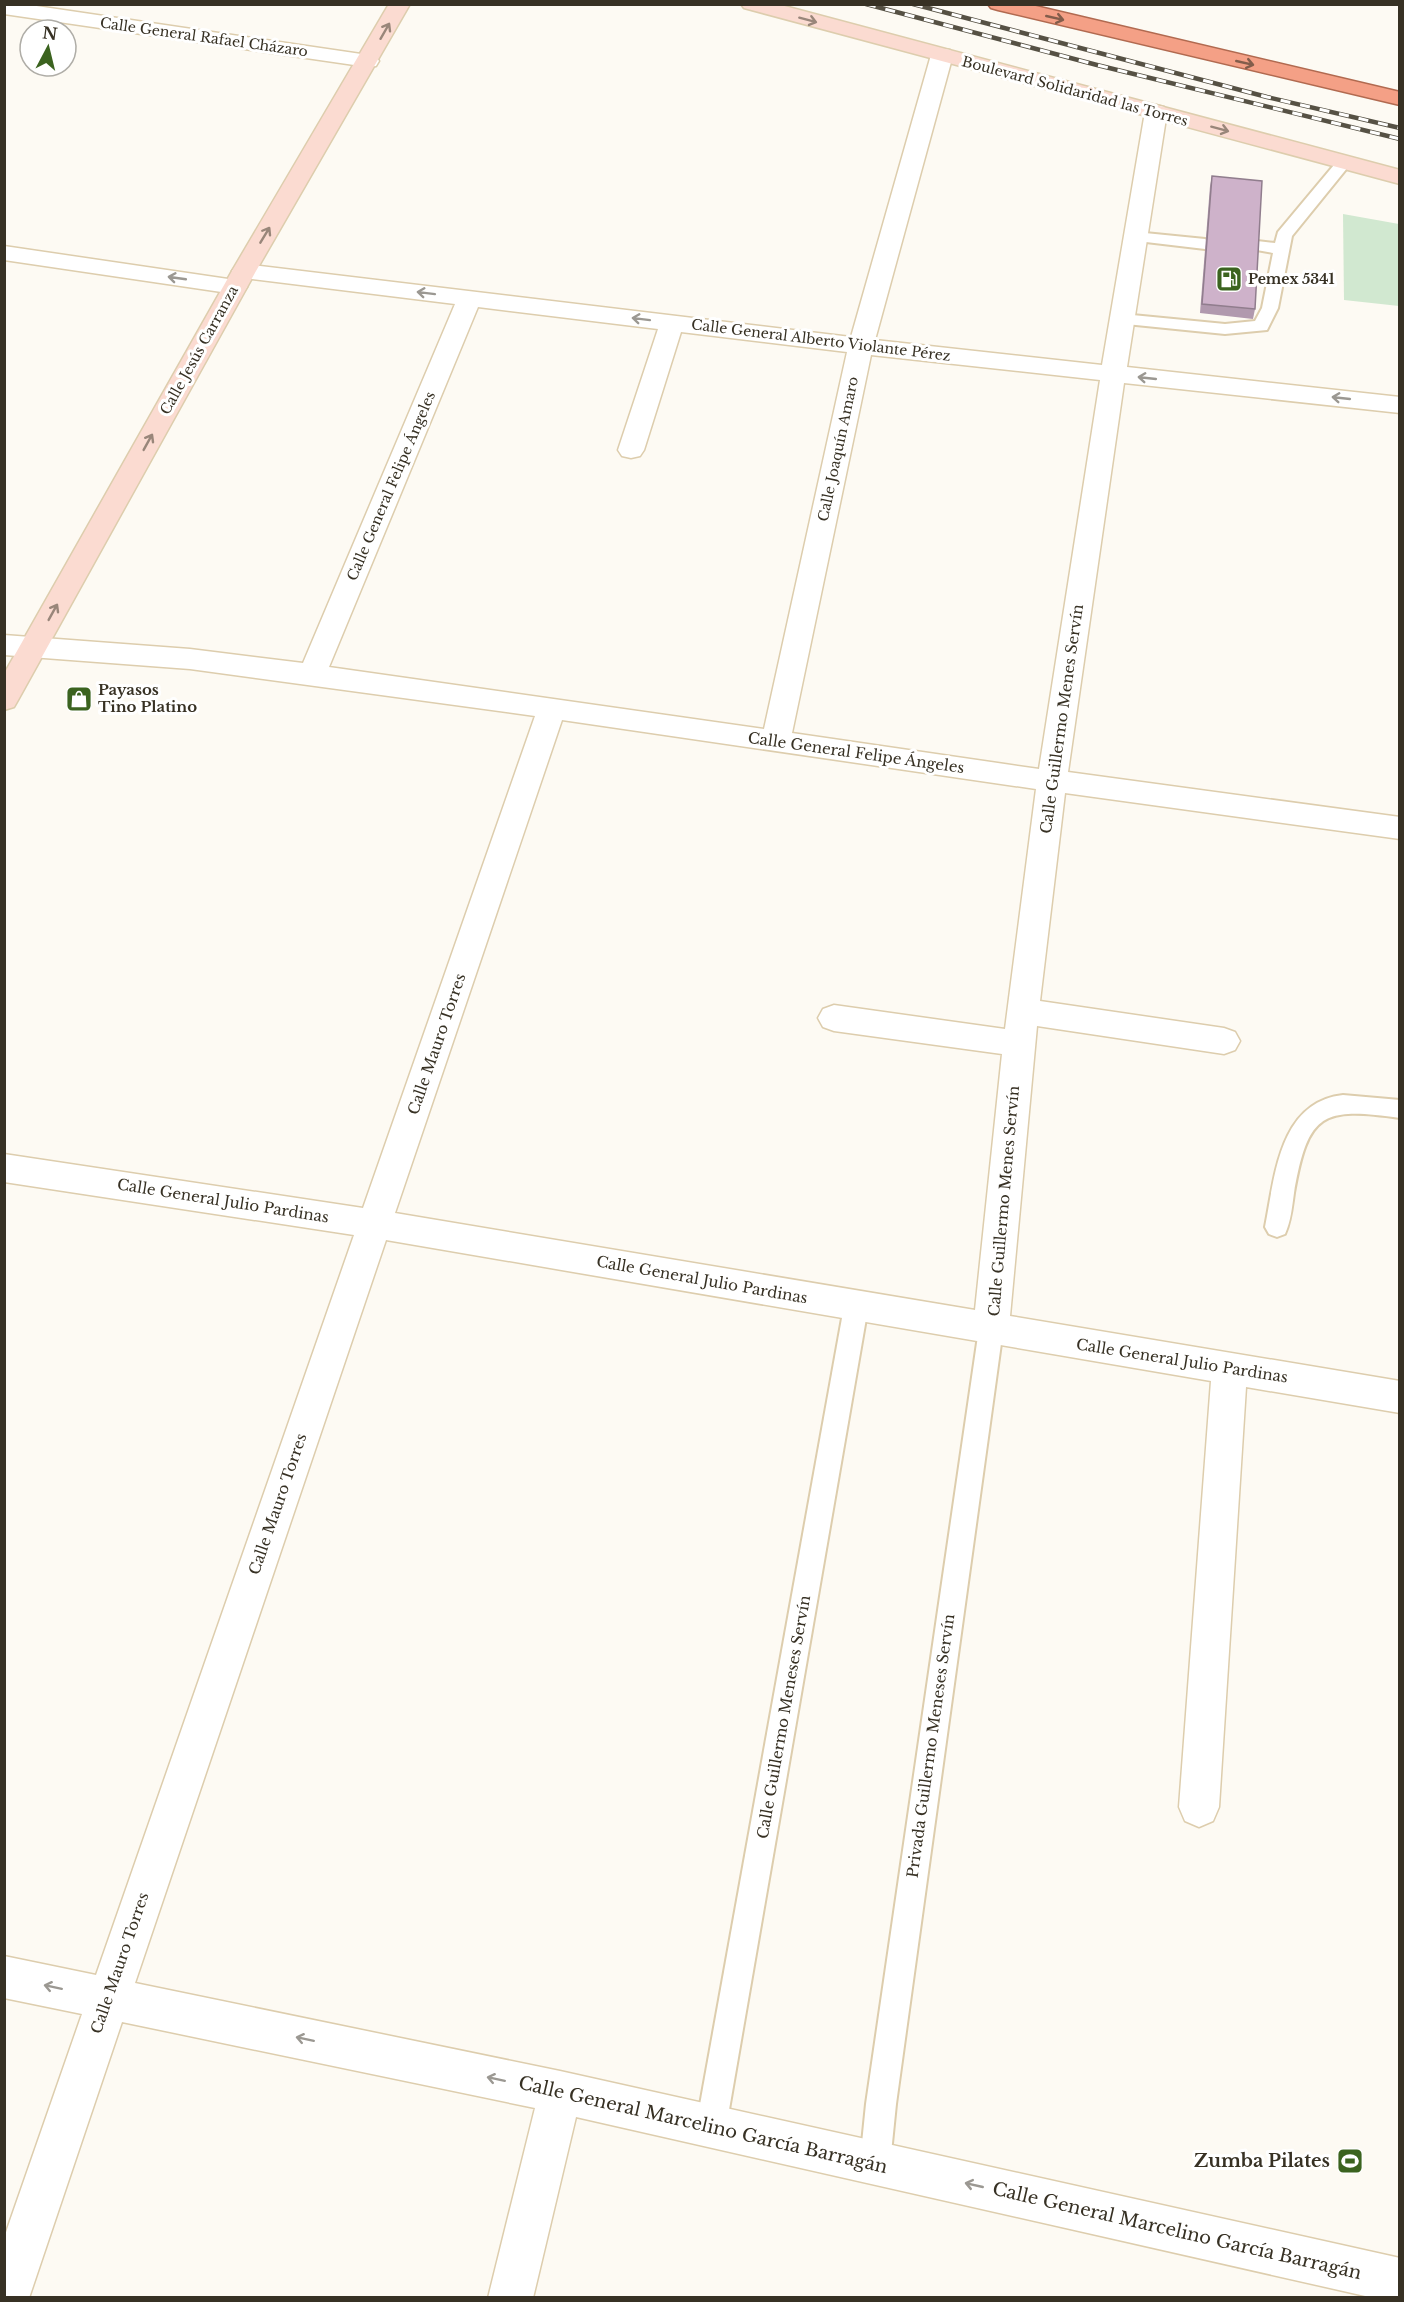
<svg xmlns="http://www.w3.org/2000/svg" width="1404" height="2302" viewBox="0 0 1404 2302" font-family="'Libre Baskerville',serif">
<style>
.green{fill:#d1e8d0}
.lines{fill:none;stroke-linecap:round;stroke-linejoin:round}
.service-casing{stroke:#ddcdad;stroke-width:4}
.minor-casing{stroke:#ddcdad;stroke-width:3}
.secondary-casing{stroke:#ddcdad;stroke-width:3}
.trunk-casing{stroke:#b16a50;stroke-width:3}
.service{fill:#fff;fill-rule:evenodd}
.minor{fill:#fff;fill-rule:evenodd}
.secondary{fill:#fbdbd1;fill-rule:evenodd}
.trunk{fill:#f4a086;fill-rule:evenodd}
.rail-casing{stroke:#565144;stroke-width:4.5}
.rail{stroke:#fff;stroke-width:3;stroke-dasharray:10;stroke-linecap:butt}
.wall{fill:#b199ae}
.building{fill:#ceb2ca;stroke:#907d8d;stroke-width:1.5}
.oneway{stroke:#835d4b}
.oneway2{stroke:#99867a}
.oneway3{stroke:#9b9892}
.labels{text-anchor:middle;stroke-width:6;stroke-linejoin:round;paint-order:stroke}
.far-street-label{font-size:14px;fill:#373124;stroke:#fff}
.far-poi-label{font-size:14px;font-weight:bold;fill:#373124;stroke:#fff;text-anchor:start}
.poi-label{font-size:15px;font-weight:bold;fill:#373124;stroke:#fff;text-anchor:start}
.street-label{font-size:15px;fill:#373124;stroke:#fff}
.near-street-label{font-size:18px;fill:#373124;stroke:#fff}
.near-poi-label{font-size:18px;font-weight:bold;fill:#373124;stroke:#fff;text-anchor:end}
</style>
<rect width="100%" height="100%" fill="#fdfaf3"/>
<polygon class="green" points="1343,214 1399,224 1399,306 1344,300"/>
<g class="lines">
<defs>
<g id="service">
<polygon points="1344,157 1352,162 1292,236 1278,308 1267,330 1225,334 1116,323 1114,319 1122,314 1225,324 1255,321 1262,308 1273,253 1251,249 1249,246 1257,241 1275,243 1278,232 1339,159"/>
<polygon points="1135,232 1205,239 1213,244 1205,249 1129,240 1127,237"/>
<path d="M1343,1095L1400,1100V1118C1322,1107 1308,1113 1294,1193C1292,1207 1291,1221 1285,1234L1277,1237L1269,1234L1265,1227C1275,1177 1279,1102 1343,1095Z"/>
<polygon points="856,1297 864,1300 868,1307 726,2127 721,2137 711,2142 701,2137 696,2127 844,1307 848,1300"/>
<polygon points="991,1319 999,1322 1003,1329 896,2104 890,2163 886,2174 875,2178 864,2174 860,2163 866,2104 979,1329 983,1322"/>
</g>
<g id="minor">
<polygon points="4,4 23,4 368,55 376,56 379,61 376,66 368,67 4,14"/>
<path d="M942,49L950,50L953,55L875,340L1102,365L1145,112L1148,107L1156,105L1164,107L1167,112L1127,367L1400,397V413L1124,383L1068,772L1400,817V839L1065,793L1040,1001L1224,1028L1235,1032L1240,1041L1235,1050L1224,1054L1037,1026L1010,1316L1400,1381V1413L1246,1387L1219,1807L1213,1821L1199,1827L1185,1821L1179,1807L1211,1381L386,1240L135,1983L560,2071L1400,2258V2298H1374L576,2117L533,2298H488L535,2108L122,2022L29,2298H4V2238L82,2014L4,1998V1956L96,1975L354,1235L4,1182V1154L363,1208L535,716L190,669L4,655V635L190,649L303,663L455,304L244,278L236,276L232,271L236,266L244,264L851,337L931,55L934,50ZM478,307L658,329L618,450L622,456L631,458L640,456L644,450L681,332L847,352L764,729L329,667ZM871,355L1100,380L1039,769L792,733ZM562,720L1036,789L1005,1029L834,1005L823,1009L818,1018L823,1027L834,1031L1002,1054L975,1310L395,1213Z"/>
<polygon points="4,246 235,280 243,282 247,287 243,292 235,294 4,260"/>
</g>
<g id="secondary">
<polygon points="389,4 410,4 256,271 18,700 14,707 4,710 4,674 232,271"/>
<polygon points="741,4 777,4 1400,170 1400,184 744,8"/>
</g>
<polygon id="trunk" points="988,4 1027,4 1400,92 1400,105 998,10 991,8"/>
</defs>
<use href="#service" class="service-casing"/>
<use href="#minor" class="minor-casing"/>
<use href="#secondary" class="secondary-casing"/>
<use href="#trunk" class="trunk-casing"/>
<use href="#service" class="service"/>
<use href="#minor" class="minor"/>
<use href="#secondary" class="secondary"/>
<use href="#trunk" class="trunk"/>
<defs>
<g id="rail">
<polyline points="866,4 1097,65 1400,139"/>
<polyline points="913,4 1267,97 1400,128"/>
</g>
</defs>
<use href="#rail" class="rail-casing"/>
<use href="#rail" class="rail"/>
</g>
<polygon class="wall" points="1212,176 1255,309 1253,319 1200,313 1210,186"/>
<polygon class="building" points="1212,176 1262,181 1255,309 1202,304"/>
<defs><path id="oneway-shaft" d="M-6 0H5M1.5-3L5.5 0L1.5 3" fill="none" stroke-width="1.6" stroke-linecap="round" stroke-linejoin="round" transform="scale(1.5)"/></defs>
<g class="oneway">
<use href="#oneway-shaft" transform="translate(1055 18) rotate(13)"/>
<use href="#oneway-shaft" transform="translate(1245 63) rotate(13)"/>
</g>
<g class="oneway2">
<use href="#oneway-shaft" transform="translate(808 20) rotate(15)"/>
<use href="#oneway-shaft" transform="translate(385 31) rotate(-60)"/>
<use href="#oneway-shaft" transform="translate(1220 129) rotate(15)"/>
<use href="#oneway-shaft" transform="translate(265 235) rotate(-59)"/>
<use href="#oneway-shaft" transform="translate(148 442) rotate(-61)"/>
<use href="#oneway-shaft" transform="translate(53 612) rotate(-61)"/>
</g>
<g class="oneway3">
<use href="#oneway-shaft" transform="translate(177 278) rotate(-172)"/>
<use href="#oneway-shaft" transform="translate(426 293) rotate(-173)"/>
<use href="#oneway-shaft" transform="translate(641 319) rotate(-173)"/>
<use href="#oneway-shaft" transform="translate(1147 378) rotate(-174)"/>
<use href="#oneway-shaft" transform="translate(1341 398) rotate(-174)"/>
<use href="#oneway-shaft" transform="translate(53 1987) rotate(-168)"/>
<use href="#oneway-shaft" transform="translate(305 2039) rotate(-168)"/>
<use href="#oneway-shaft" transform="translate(496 2079) rotate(-168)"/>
<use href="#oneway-shaft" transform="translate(974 2185) rotate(-167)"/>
</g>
<defs>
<symbol id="fuel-square" viewBox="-11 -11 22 22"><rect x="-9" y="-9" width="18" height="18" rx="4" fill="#3b631f" stroke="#fff"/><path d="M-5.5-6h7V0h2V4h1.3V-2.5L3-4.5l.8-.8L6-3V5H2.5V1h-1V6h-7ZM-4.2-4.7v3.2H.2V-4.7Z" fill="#fff"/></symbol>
<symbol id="shop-square" viewBox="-11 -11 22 22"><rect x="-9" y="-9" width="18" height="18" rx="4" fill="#3b631f" stroke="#fff"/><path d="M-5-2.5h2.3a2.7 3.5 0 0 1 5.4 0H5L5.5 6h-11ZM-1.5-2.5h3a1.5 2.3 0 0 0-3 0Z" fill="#fff"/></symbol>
<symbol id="stadium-square" viewBox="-11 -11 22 22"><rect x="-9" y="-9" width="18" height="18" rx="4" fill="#3b631f" stroke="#fff"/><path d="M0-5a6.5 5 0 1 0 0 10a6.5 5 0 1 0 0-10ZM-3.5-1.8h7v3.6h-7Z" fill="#fff"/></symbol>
</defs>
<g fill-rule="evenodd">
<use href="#fuel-square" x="1214" y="264" width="30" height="30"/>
<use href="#shop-square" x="64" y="684" width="30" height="30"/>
<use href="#stadium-square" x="1335" y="2146" width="30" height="30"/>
</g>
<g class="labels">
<g class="far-street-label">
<text transform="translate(204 37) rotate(8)" y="5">Calle General Rafael Cházaro</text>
<text transform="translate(1075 91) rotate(15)" y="5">Boulevard Solidaridad las Torres</text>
<text transform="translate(821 340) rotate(7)" y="5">Calle General Alberto Violante Pérez</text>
<text transform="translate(199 350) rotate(-61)" y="5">Calle Jesús Carranza</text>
<text transform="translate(838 449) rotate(-78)" y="5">Calle Joaquín Amaro</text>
<text transform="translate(391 486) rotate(-67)" y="5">Calle General Felipe Ángeles</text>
</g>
<g class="far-poi-label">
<text x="1248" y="284">Pemex 5341</text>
</g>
<g class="poi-label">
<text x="98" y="695">Payasos<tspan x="98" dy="17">Tino Platino</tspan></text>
</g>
<g class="street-label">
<text transform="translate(1062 719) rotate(-82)" y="5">Calle Guillermo Menes Servín</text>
<text transform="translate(856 753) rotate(8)" y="5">Calle General Felipe Ángeles</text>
<text transform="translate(437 1044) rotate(-71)" y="5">Calle Mauro Torres</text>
<text transform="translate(223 1201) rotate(9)" y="5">Calle General Julio Pardinas</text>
<text transform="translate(1004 1201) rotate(-85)" y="5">Calle Guillermo Menes Servín</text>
<text transform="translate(702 1280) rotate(10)" y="5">Calle General Julio Pardinas</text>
<text transform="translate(1182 1361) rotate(9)" y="5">Calle General Julio Pardinas</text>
<text transform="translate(278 1504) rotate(-71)" y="5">Calle Mauro Torres</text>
<text transform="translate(784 1717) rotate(-80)" y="5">Calle Guillermo Meneses Servín</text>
<text transform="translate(931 1746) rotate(-82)" y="5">Privada Guillermo Meneses Servín</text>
<text transform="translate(120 1963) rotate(-71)" y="5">Calle Mauro Torres</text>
</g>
<g class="near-street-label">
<text transform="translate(703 2125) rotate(13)" y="6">Calle General Marcelino García Barragán</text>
<text transform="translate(1177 2231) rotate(13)" y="6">Calle General Marcelino García Barragán</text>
</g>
<g class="near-poi-label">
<text x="1330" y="2167">Zumba Pilates</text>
</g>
</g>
<rect width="1404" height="2302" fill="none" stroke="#373124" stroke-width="12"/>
<g transform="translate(48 48) rotate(7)"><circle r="28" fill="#ffffff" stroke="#afada7" stroke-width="1.5"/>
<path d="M0-4.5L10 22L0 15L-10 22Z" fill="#3b631f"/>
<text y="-9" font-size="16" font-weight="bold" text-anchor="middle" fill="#373124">N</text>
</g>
</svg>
